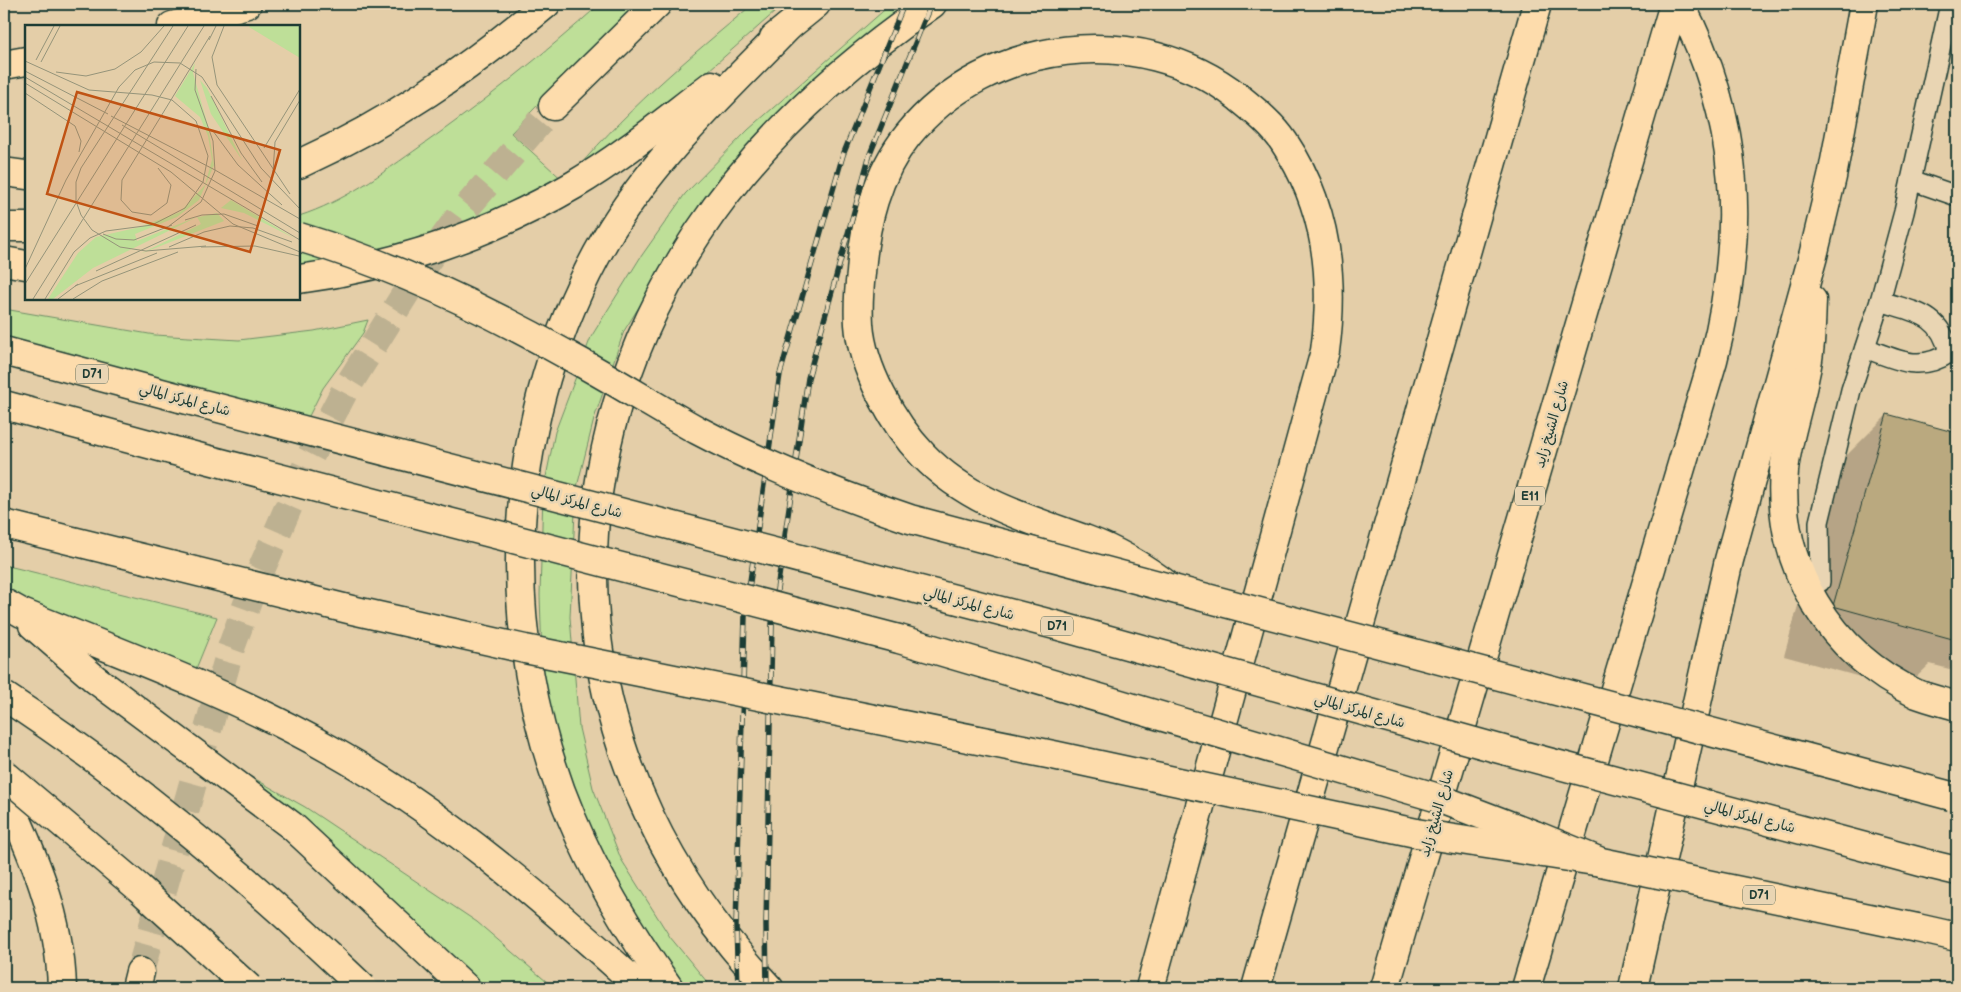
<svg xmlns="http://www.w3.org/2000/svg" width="1961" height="992" viewBox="0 0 1961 992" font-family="'Balsamiq Sans','Playpen Sans Arabic',sans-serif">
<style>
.green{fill:#bedf98;stroke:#6e8e66}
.shadow{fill:#0003}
.building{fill:#baa97f;stroke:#1f3d34}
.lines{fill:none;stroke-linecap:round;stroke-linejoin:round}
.highway-tunnel{stroke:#bdb191;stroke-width:28;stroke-dasharray:28 14;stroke-linecap:butt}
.lane-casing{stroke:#1f3d34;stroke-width:22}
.primary-casing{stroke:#1f3d34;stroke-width:31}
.highway-casing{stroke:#1f3d34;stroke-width:31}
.lane{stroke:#e9d5b3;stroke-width:19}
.primary{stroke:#fddcac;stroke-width:28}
.highway{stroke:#fddcac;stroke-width:28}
.rail-casing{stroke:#1f3d34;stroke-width:5.5}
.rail{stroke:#e9d5b3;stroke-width:4;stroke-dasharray:11;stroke-linecap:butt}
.primary-bridge-casing{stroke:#1f3d34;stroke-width:31;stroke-linecap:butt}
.highway-bridge-casing{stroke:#1f3d34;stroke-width:31;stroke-linecap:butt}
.primary-bridge{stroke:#fddcac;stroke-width:28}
.highway-bridge{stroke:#fddcac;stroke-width:28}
.labels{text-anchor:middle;stroke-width:5;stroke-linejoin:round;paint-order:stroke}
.shield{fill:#e9d5b3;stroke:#5c6b5a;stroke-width:1}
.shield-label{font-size:12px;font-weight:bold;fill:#1f3d34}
.street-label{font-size:14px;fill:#1f3d34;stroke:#e9d5b3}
.inset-road{fill:none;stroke:#95947a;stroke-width:1}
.view{fill:#c05314;fill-opacity:0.15;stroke:#c05314;stroke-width:2.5}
.inset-edge{fill:none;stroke:#1f3d34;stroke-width:2.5}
</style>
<rect width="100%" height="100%" fill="#e4cea8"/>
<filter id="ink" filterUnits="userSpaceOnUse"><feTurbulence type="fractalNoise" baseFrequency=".02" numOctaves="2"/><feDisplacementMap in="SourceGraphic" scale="10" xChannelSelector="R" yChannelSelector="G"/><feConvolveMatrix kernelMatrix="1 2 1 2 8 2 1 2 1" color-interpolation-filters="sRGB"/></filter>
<g filter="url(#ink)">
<g class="green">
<path d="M600,4H646L576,65L511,133L565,182L552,195L299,284V216C343,202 383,173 421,146C484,102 543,55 600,4Z"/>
<path d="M753,4H784L666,108L566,182C620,115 687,59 753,4Z"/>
<polygon points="891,4 956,4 920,26 823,92 669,259 624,331 594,419 576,491 570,617 579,728 593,788 621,859 670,937 712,988 669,988 610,906 543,689 540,595 543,492 555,432 591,337 640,258 685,194 748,130"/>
<polygon points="4,309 155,335 239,340 314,331 368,320 363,333 323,388 308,418 4,340"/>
<polygon points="4,565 217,617 189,686 4,605"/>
<polygon points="150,726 257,780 305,807 477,922 554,988 474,988 262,814"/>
</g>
<g class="shadow">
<polygon points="1887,415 1957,434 1957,671 1930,664 1904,689 1784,656 1837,465"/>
<polygon points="1957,680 1957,701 1951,700"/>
</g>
<polygon class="building" points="1887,414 1957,433 1956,640 1833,606"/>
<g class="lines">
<polyline class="highway-tunnel" points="140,972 230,651 251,593 311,455 344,392 419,272 461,214 553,106"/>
<defs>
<g id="lane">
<polyline points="1911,180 1957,196"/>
<path d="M1880,301C1914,312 1941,313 1949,353"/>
<path d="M1865,348C1896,359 1919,373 1949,353L1957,355"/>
<polyline points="1820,582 1819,522 1851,390 1880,301 1904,212 1950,4"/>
</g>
<g id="primary">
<polyline points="4,351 180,398"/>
<polyline points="4,405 171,450"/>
<polyline points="1932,865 1957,871"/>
<polyline points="1917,928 1957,937"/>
</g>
<g id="highway">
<polyline points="172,26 247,4"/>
<polyline points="774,38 816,4"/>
<polyline points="4,65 26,61"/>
<polyline points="553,106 657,4"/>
<path d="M299,164C393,121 467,70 546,4"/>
<polyline points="4,172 26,175"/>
<polyline points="4,227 26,227"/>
<polyline points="4,261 26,265"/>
<path d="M299,279C395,266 490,234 574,185C623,156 667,119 712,85"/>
<path d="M1812,300C1811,325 1811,350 1805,375C1799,407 1787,439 1784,471C1776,566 1831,655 1917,694C1930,699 1944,702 1957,706"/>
<path d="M4,603L22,613C125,655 232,694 329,749C445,814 544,900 641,988"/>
<polyline points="33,625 95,679 292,826 466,988"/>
<path d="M4,791C34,857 60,915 62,988"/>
<polyline points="136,988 140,972"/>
<path d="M669,988C632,936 597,879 572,819C493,633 504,415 605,240C653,158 723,94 788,27"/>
<path d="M769,988C565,772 534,483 698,233C758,142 842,66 932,4"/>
<path d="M1150,988L1325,351C1335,277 1327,206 1284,142C1273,125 1254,110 1238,97C1140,20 987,38 908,135C877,173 864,225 861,273C859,290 858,307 859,324C862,368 893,424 923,455C968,502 1028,519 1087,540C1117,551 1145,568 1171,588"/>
<polyline points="1256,988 1537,4"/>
<polyline points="1385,988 1674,4"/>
<path d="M1526,988L1713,360C1746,234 1741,120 1680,4"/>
<polyline points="1633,988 1729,560 1813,256 1832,177 1864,4"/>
</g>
</defs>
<use href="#lane" class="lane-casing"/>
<use href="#primary" class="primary-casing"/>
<use href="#highway" class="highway-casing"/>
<use href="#lane" class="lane"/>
<use href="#primary" class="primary"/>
<use href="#highway" class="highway"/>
<defs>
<g id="rail">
<polyline points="738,988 736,926 745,616 780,374 843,155 904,4"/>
<polyline points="767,988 766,925 772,624 808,378 870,154 931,4"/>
</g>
</defs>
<use href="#rail" class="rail-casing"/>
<use href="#rail" class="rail"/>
<defs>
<g id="primary-bridge">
<polyline points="180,398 1059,626 1496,748 1932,865"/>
<polyline points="171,450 899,639 1435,797 1535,835 1601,862 1917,928"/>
</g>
<g id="highway-bridge">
<path d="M299,237C393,265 484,308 569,356C612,379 654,406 697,430C765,466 837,494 910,519L1951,796"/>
<polyline points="4,524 352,610 525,649 1053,755 1416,833 1601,862"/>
<path d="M4,696C133,780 252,881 363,988"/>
<polyline points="4,774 139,888 249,988"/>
</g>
</defs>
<use href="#primary-bridge" class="primary-bridge-casing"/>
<use href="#highway-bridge" class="highway-bridge-casing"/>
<use href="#primary-bridge" class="primary-bridge"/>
<use href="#highway-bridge" class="highway-bridge"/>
</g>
</g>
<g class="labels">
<g class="shield">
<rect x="76" y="364.5" width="32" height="19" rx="4"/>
<rect x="1515" y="486.5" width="30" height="19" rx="4"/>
<rect x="1041" y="616.5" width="32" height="19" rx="4"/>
<rect x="1743" y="885.5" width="32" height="19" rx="4"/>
</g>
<g class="shield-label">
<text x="92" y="378">D71</text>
<text x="1530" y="500">E11</text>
<text x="1057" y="630">D71</text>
<text x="1759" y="899">D71</text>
</g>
<g class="street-label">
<text transform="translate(185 399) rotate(15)" y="5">شارع المركز المالي</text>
<text transform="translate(1551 424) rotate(-74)" y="5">شارع الشيخ زايد</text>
<text transform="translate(577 501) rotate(15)" y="5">شارع المركز المالي</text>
<text transform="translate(969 603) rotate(15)" y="5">شارع المركز المالي</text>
<text transform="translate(1360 710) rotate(16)" y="5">شارع المركز المالي</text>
<text transform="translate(1436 813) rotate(-74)" y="5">شارع الشيخ زايد</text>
<text transform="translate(1750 816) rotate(15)" y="5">شارع المركز المالي</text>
</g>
</g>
<g transform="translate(25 25)">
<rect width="275" height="275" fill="#e4cea8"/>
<path d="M225,1H275V33L224,2ZM170,38L168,48L183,101L189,140L174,175L152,192L110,209L112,216L169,193L192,188L199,196L115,229L176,199L172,192L68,243L28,274H23L53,228L71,212L115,202L155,187L180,160L187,135L183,111L175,92L150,71ZM175,55L182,63L217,135L186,89ZM206,175L269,213L219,188L196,183Z" fill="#bedf98"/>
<path class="inset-road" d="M148,1L56,143L51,157V176L56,190L67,205L95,222L121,226L181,221M199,1L187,32L192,60L265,169M184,15L191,1M11,35L29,1M0,36L64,65L127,70L147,75L171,96L183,131L178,157L160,183L127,200L81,206L65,213L49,227L20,274M16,37L35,1M0,46L83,89M31,47L61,51L90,44L116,27L139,1M0,52L275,215M0,58L146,147L208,199L275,227M0,68L50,101L56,116L54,127M186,71L216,128L237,157M86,91L190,145L275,194M97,100L275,208M188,106L213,140L257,180M239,123L275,64M133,143L146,160L142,178L126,190L107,187L96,175L97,155L185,11M248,147L250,117L275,75M160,195L177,190L199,189L233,201M144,201L176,177L190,146L188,116L170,65L171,44M78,209L91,214L109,215L147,200M144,222L179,207L205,201L228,203L267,217M176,222L230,221L274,231M0,244L41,155L94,62L110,45L129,37L155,38L177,52L236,143L275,184M71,246L171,200M0,259L163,1M50,261L132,228M8,274L179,1M33,274L53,259M48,274L77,256L153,227"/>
<path class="view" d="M52,67L255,125L225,227L22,169Z"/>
<rect width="275" height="275" class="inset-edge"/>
</g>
<rect width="1961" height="992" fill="none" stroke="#e9d5b3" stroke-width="20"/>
<rect x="10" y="10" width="1941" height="972" fill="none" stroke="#1f3d34" stroke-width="2" filter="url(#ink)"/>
</svg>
